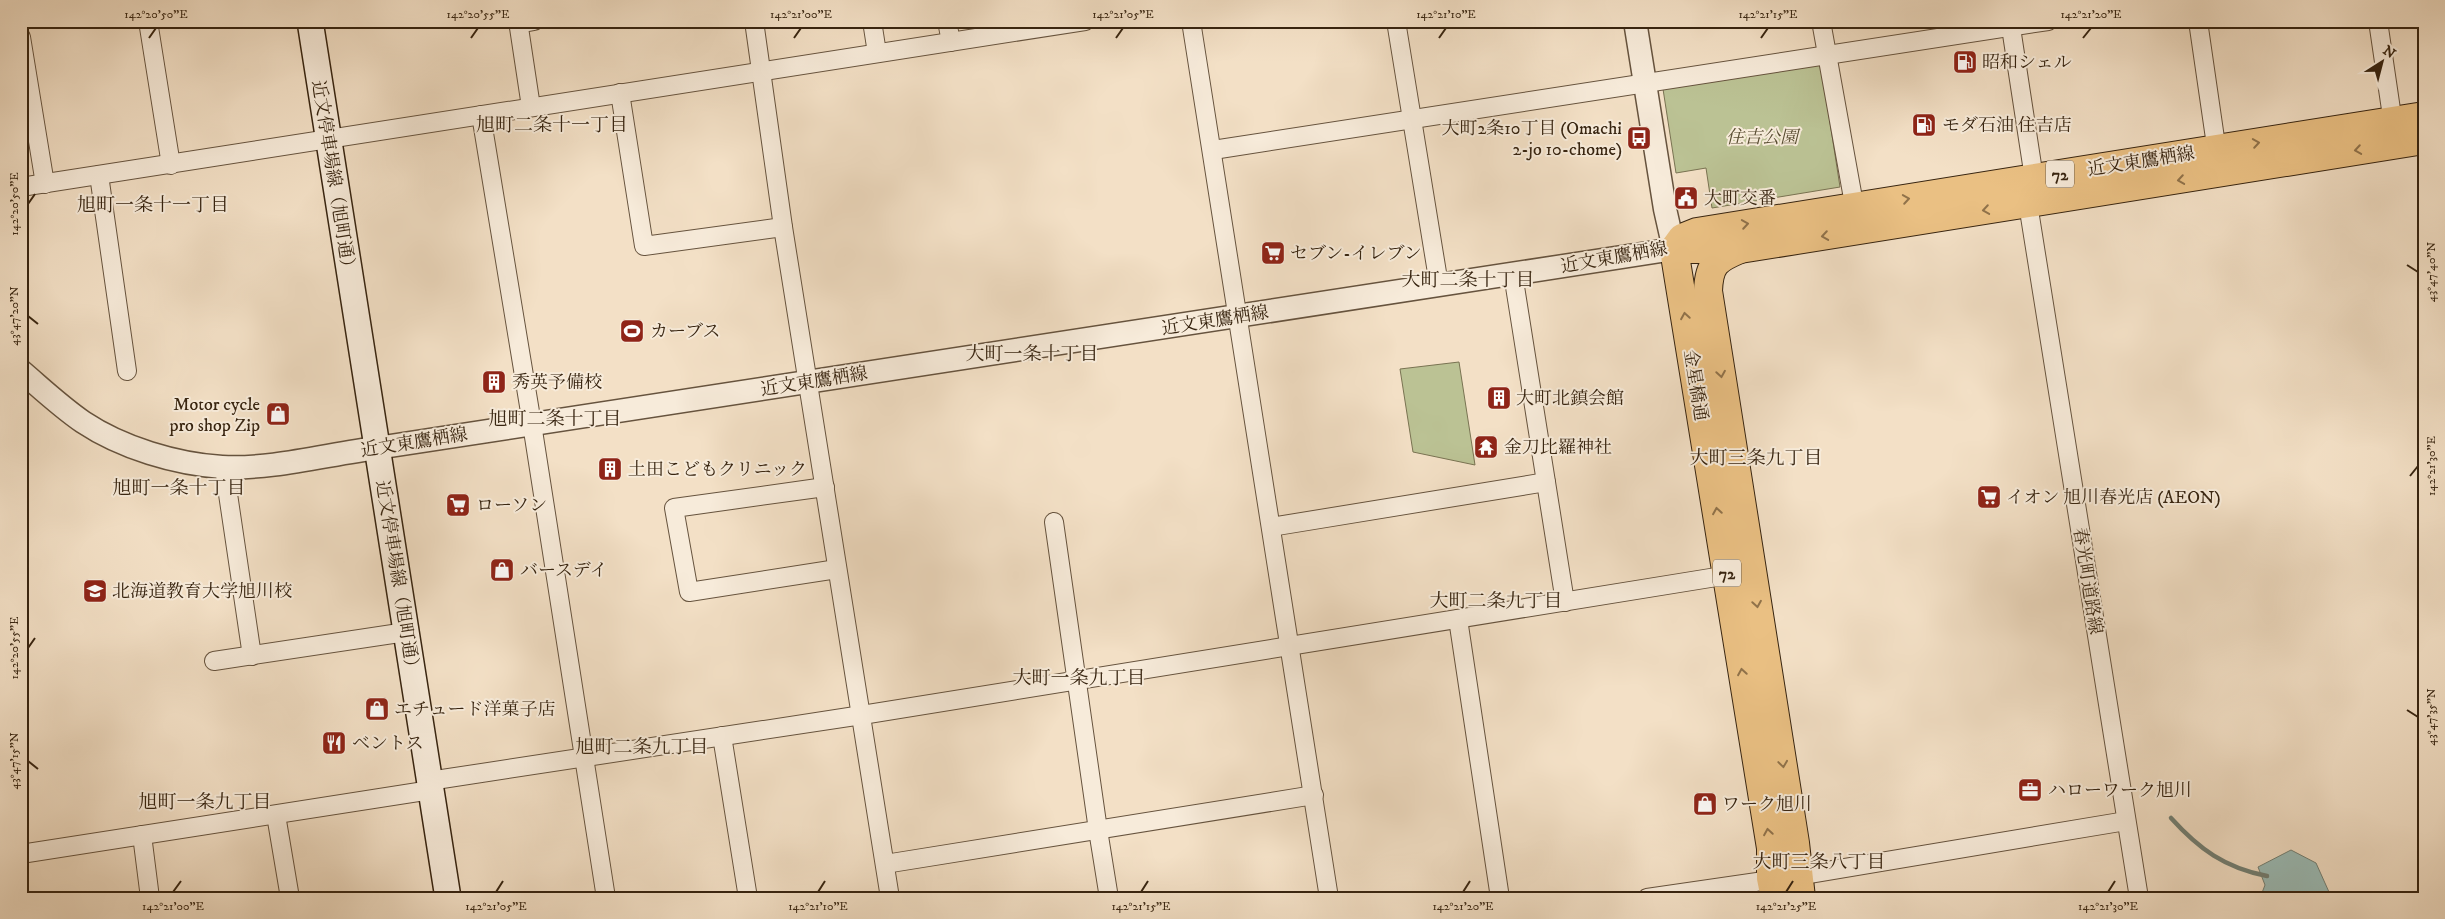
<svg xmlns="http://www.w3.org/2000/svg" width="2445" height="919" viewBox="0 0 2445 919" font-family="'IM FELL DW Pica','Noto Serif JP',serif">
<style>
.green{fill:#bbc294;stroke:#797352}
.water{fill:#9bbdb8;stroke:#738075}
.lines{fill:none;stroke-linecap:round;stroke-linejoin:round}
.stream{stroke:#738075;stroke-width:4.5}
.minor-casing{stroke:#66533e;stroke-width:20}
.tertiary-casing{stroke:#66533e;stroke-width:25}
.secondary-casing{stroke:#372410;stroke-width:28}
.primary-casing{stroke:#372410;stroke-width:30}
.minor{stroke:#f7ebda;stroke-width:18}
.tertiary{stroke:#f7ebda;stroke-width:22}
.secondary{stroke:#f7ebda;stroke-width:25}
.primary{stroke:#eac083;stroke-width:28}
.oneway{stroke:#90724a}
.ticks{fill:none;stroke:#372410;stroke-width:2}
.labels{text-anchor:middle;stroke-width:4;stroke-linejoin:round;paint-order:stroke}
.shield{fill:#f7ebda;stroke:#71604d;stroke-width:1}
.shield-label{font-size:16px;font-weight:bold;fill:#372410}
.poi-label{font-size:18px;fill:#372410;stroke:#f7ebda;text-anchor:start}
.park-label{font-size:18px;font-style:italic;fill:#584c31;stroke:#f7ebda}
.street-label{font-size:18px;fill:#372410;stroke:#f7ebda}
.neighbourhood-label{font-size:19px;fill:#372410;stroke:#f7ebda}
.neatline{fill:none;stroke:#372410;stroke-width:2}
.ticks-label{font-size:12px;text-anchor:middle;fill:#372410}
</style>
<rect width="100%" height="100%" fill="#f3e0c6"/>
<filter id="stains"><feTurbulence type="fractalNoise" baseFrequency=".004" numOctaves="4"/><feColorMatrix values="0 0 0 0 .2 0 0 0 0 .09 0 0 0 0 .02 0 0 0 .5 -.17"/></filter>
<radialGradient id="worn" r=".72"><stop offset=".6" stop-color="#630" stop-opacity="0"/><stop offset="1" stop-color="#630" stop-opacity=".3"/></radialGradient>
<g class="green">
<polygon points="1821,64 1840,187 1712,208 1706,168 1676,173 1663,89"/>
<polygon points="1459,362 1475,465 1413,452 1400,369"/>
</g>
<polygon class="water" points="2291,850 2316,863 2329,892 2344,898 2260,898 2265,885 2258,867"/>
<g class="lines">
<path class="stream" d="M2171,818C2199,849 2225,868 2267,876"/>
<defs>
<g id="minor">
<polyline points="148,21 171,165"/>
<polyline points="518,21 531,107"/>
<polyline points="754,21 783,227 890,898"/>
<polyline points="872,21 877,53"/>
<polyline points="947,21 951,42"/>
<polyline points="1191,21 1329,898"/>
<polyline points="1396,21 1439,285"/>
<polyline points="1821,21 1856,215"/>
<polyline points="2010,21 2034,178 2028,204 2139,898"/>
<polyline points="2198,21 2218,159"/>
<polyline points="2378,21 2394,130"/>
<polyline points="518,24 534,21"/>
<polyline points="21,37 45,184"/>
<polyline points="620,93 644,246 783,227"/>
<polyline points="481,115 532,424 606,898"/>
<polyline points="1213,150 2048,21"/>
<polyline points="99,175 127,371"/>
<polyline points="21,187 1085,21"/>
<polyline points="1513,274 1565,602"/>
<polyline points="224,467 252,656"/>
<polyline points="825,487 674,508 689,592 837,569"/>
<polyline points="1054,522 1098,830 1109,898"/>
<polyline points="1271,527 1546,482"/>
<polyline points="1458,619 1500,898"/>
<polyline points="214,661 406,632"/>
<polyline points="722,736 748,898"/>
<polyline points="429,781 862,715 1735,574"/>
<polyline points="276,815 290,898"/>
<polyline points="142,835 150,898"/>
<polyline points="21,854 431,790"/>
<polyline points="885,864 1314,795"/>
<polyline points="1647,898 1797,876 2126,821"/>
</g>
<path id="tertiary" d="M21,371C41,388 61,407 83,422C122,448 176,464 222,467C270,470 329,454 377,448L1674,249L1665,209L1635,21"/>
<polyline id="secondary" points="310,21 448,898"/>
<g id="primary">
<polyline points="1674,249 1682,238 1697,232 2424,116"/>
<polyline points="1674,249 1740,249 2424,140"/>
<polyline points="1674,249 1771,848 1771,878 1775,898"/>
<path d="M1740,249C1716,259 1709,264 1708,291L1795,843L1801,898"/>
</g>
</defs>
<use href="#minor" class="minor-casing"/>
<use href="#tertiary" class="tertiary-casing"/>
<use href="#secondary" class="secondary-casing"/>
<use href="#primary" class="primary-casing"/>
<use href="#minor" class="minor"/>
<use href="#tertiary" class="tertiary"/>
<use href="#secondary" class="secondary"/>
<use href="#primary" class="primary"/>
</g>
<defs><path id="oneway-chevron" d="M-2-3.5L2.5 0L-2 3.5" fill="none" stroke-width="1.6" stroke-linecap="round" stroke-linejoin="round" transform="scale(1.25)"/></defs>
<g class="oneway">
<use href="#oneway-chevron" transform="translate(2256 143) rotate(-9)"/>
<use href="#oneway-chevron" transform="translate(2358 150) rotate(171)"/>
<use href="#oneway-chevron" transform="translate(2181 180) rotate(171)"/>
<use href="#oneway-chevron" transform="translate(1906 199) rotate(-9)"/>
<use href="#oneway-chevron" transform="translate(1986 210) rotate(171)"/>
<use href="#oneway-chevron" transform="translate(1745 224) rotate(-9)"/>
<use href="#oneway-chevron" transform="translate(1825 236) rotate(171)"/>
<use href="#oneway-chevron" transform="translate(1685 316) rotate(-99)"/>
<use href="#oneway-chevron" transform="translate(1721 374) rotate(81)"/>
<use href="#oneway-chevron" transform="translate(1717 511) rotate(-99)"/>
<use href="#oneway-chevron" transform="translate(1757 604) rotate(81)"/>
<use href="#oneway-chevron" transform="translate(1742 672) rotate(-99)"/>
<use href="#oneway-chevron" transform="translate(1783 764) rotate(82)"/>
<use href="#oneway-chevron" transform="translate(1768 832) rotate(-99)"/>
</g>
<path class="ticks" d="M149,38L156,28M471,38L478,28M794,38L801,28M1116,38L1123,28M1439,38L1446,28M1761,38L1768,28M2083,38L2091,28M28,204L35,194M2407,265L2418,272M28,316L38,324M2410,476L2418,466M28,648L35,638M2407,710L2418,717M28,761L38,769M173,892L181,881M496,892L503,881M818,892L825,881M1141,892L1148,881M1463,892L1470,881M1786,892L1793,881M2108,892L2115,881"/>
<defs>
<symbol id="fuel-square" viewBox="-11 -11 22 22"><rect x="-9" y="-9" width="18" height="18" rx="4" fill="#8f2418" stroke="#f7ebda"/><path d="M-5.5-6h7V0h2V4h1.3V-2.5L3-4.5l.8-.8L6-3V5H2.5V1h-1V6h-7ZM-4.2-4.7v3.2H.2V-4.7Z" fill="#fff"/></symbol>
<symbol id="bus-square" viewBox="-11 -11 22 22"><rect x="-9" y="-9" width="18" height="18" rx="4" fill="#8f2418" stroke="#f7ebda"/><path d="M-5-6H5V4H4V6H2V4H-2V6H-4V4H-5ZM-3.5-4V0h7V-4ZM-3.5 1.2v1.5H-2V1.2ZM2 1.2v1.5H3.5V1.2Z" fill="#fff"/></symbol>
<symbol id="civic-square" viewBox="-11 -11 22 22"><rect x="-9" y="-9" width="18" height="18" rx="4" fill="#8f2418" stroke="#f7ebda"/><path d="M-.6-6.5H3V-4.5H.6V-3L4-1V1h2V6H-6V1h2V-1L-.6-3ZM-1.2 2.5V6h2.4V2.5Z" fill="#fff"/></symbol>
<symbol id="supermarket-square" viewBox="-11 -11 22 22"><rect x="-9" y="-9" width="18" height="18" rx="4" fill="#8f2418" stroke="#f7ebda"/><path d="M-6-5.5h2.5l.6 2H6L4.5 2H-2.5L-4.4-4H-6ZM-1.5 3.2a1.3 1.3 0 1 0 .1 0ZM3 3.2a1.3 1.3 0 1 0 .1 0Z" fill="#fff"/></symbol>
<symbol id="stadium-square" viewBox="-11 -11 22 22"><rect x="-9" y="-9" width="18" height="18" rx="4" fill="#8f2418" stroke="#f7ebda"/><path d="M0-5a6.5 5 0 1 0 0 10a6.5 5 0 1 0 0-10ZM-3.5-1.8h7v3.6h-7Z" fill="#fff"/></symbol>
<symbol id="building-square" viewBox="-11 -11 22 22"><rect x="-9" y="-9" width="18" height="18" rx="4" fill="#8f2418" stroke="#f7ebda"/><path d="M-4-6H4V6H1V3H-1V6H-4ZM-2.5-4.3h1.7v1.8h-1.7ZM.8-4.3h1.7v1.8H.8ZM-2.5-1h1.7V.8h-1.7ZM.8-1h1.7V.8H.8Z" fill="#fff"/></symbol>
<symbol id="shop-square" viewBox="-11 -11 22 22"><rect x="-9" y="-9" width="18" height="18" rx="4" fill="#8f2418" stroke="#f7ebda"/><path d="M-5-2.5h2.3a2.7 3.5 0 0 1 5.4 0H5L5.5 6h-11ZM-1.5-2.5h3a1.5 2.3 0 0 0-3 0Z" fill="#fff"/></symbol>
<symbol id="temple-square" viewBox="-11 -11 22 22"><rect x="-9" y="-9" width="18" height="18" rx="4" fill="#8f2418" stroke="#f7ebda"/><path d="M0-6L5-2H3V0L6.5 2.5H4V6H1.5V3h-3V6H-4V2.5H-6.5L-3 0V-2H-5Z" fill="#fff"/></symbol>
<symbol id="university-square" viewBox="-11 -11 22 22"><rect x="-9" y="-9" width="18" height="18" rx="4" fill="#8f2418" stroke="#f7ebda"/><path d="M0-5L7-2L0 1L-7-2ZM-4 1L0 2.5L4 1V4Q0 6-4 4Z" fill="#fff"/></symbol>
<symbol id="restaurant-square" viewBox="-11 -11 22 22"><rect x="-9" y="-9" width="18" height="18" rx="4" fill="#8f2418" stroke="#f7ebda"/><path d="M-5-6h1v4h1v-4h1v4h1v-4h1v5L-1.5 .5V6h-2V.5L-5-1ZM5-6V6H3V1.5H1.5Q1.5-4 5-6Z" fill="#fff"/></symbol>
<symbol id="office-square" viewBox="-11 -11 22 22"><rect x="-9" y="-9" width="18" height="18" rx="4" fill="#8f2418" stroke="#f7ebda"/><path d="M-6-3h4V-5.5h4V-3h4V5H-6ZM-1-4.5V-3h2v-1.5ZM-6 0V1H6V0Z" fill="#fff"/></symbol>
</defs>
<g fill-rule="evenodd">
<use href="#fuel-square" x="1951" y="48" width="28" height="28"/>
<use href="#fuel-square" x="1910" y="111" width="28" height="28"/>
<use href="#bus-square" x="1625" y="124" width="28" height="28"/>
<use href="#civic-square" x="1672" y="184" width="28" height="28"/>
<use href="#supermarket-square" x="1259" y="239" width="28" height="28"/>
<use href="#stadium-square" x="618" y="317" width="28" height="28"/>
<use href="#building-square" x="480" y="368" width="28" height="28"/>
<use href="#building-square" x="1485" y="384" width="28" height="28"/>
<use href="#shop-square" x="264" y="400" width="28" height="28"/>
<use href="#temple-square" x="1472" y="433" width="28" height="28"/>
<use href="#building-square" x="596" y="455" width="28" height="28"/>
<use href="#supermarket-square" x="1975" y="483" width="28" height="28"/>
<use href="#supermarket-square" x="444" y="491" width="28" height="28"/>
<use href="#shop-square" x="488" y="556" width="28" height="28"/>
<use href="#university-square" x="81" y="577" width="28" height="28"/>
<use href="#shop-square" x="363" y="695" width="28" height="28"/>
<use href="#restaurant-square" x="320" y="729" width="28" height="28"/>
<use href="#office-square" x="2016" y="776" width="28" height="28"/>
<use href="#shop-square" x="1691" y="790" width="28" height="28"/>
</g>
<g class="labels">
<g class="shield">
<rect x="2046" y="160.5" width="28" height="27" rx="4"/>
<rect x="1713" y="559.5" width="28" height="27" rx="4"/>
</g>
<g class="shield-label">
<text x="2060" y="180">72</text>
<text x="1727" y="579">72</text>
</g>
<g class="poi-label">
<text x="1982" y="68">昭和シェル</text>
<text x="1942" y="131">モダ石油 住吉店</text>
<text x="1622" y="134" text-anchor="end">大町2条10丁目 (Omachi<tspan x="1622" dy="21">2-jo 10-chome)</tspan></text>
<text x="1704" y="204">大町交番</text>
<text x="1290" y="259">セブン-イレブン</text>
<text x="650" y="337">カーブス</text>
<text x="512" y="388">秀英予備校</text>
<text x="1516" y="404">大町北鎮会館</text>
<text x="260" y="410" text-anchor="end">Motor cycle<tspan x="260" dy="21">pro shop Zip</tspan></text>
<text x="1504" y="453">金刀比羅神社</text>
<text x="628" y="475">土田こどもクリニック</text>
<text x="2006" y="503">イオン 旭川春光店 (AEON)</text>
<text x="476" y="511">ローソン</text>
<text x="520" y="576">バースデイ</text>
<text x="112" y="597">北海道教育大学旭川校</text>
<text x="394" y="715">エチュード洋菓子店</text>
<text x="352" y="749">ベントス</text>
<text x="2048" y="796">ハローワーク旭川</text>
<text x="1722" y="810">ワーク旭川</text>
</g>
<g class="park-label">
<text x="1762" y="143">住吉公園</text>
</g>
<g class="street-label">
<text transform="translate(2141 161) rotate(-9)" y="6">近文東鷹栖線</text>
<text transform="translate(334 178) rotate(81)" y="6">近文停車場線（旭町通）</text>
<text transform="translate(1614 257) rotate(-10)" y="6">近文東鷹栖線</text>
<text transform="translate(1215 320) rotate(-9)" y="6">近文東鷹栖線</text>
<text transform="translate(814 381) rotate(-9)" y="6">近文東鷹栖線</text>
<text transform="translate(1696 385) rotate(81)" y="6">金星橋通</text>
<text transform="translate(414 442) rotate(-9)" y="6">近文東鷹栖線</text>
<text transform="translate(398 578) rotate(81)" y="6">近文停車場線（旭町通）</text>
<text transform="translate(2088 581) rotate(81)" y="6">春光町道路線</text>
</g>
<g class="neighbourhood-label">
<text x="552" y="131">旭町二条十一丁目</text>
<text x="153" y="211">旭町一条十一丁目</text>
<text x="1468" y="286">大町二条十丁目</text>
<text x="1032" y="360">大町一条十丁目</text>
<text x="555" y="425">旭町二条十丁目</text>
<text x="1756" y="464">大町三条九丁目</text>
<text x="179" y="494">旭町一条十丁目</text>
<text x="1496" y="607">大町二条九丁目</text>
<text x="1079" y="684">大町一条九丁目</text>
<text x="642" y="753">旭町二条九丁目</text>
<text x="205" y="808">旭町一条九丁目</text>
<text x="1819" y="868">大町三条八丁目</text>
</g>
</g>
<rect width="2445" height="919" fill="none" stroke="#f3e0c6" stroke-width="55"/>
<g transform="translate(2382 62) rotate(36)" stroke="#f7ebda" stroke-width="4" paint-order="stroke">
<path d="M0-4L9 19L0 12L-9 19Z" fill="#372410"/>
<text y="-8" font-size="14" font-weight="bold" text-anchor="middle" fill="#372410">N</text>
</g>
<rect x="28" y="28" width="2390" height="864" class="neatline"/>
<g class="ticks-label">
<text x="156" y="18">142°20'50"E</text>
<text x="478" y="18">142°20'55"E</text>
<text x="801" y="18">142°21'00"E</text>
<text x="1123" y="18">142°21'05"E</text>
<text x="1446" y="18">142°21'10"E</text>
<text x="1768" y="18">142°21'15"E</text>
<text x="2091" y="18">142°21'20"E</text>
<text transform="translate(14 204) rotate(-90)" y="4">142°20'50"E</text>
<text transform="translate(2431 272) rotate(-90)" y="4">43°47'40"N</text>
<text transform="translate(14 316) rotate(-90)" y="4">43°47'20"N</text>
<text transform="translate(2431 466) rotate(-90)" y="4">142°21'30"E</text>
<text transform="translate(14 648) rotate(-90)" y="4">142°20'55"E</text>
<text transform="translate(2431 717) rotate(-90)" y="4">43°47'35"N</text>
<text transform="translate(14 761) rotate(-90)" y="4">43°47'15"N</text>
<text x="173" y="910">142°21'00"E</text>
<text x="496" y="910">142°21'05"E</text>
<text x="818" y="910">142°21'10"E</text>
<text x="1141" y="910">142°21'15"E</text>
<text x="1463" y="910">142°21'20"E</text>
<text x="1786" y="910">142°21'25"E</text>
<text x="2108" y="910">142°21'30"E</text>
</g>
<rect width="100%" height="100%" filter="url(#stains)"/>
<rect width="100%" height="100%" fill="url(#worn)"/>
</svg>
